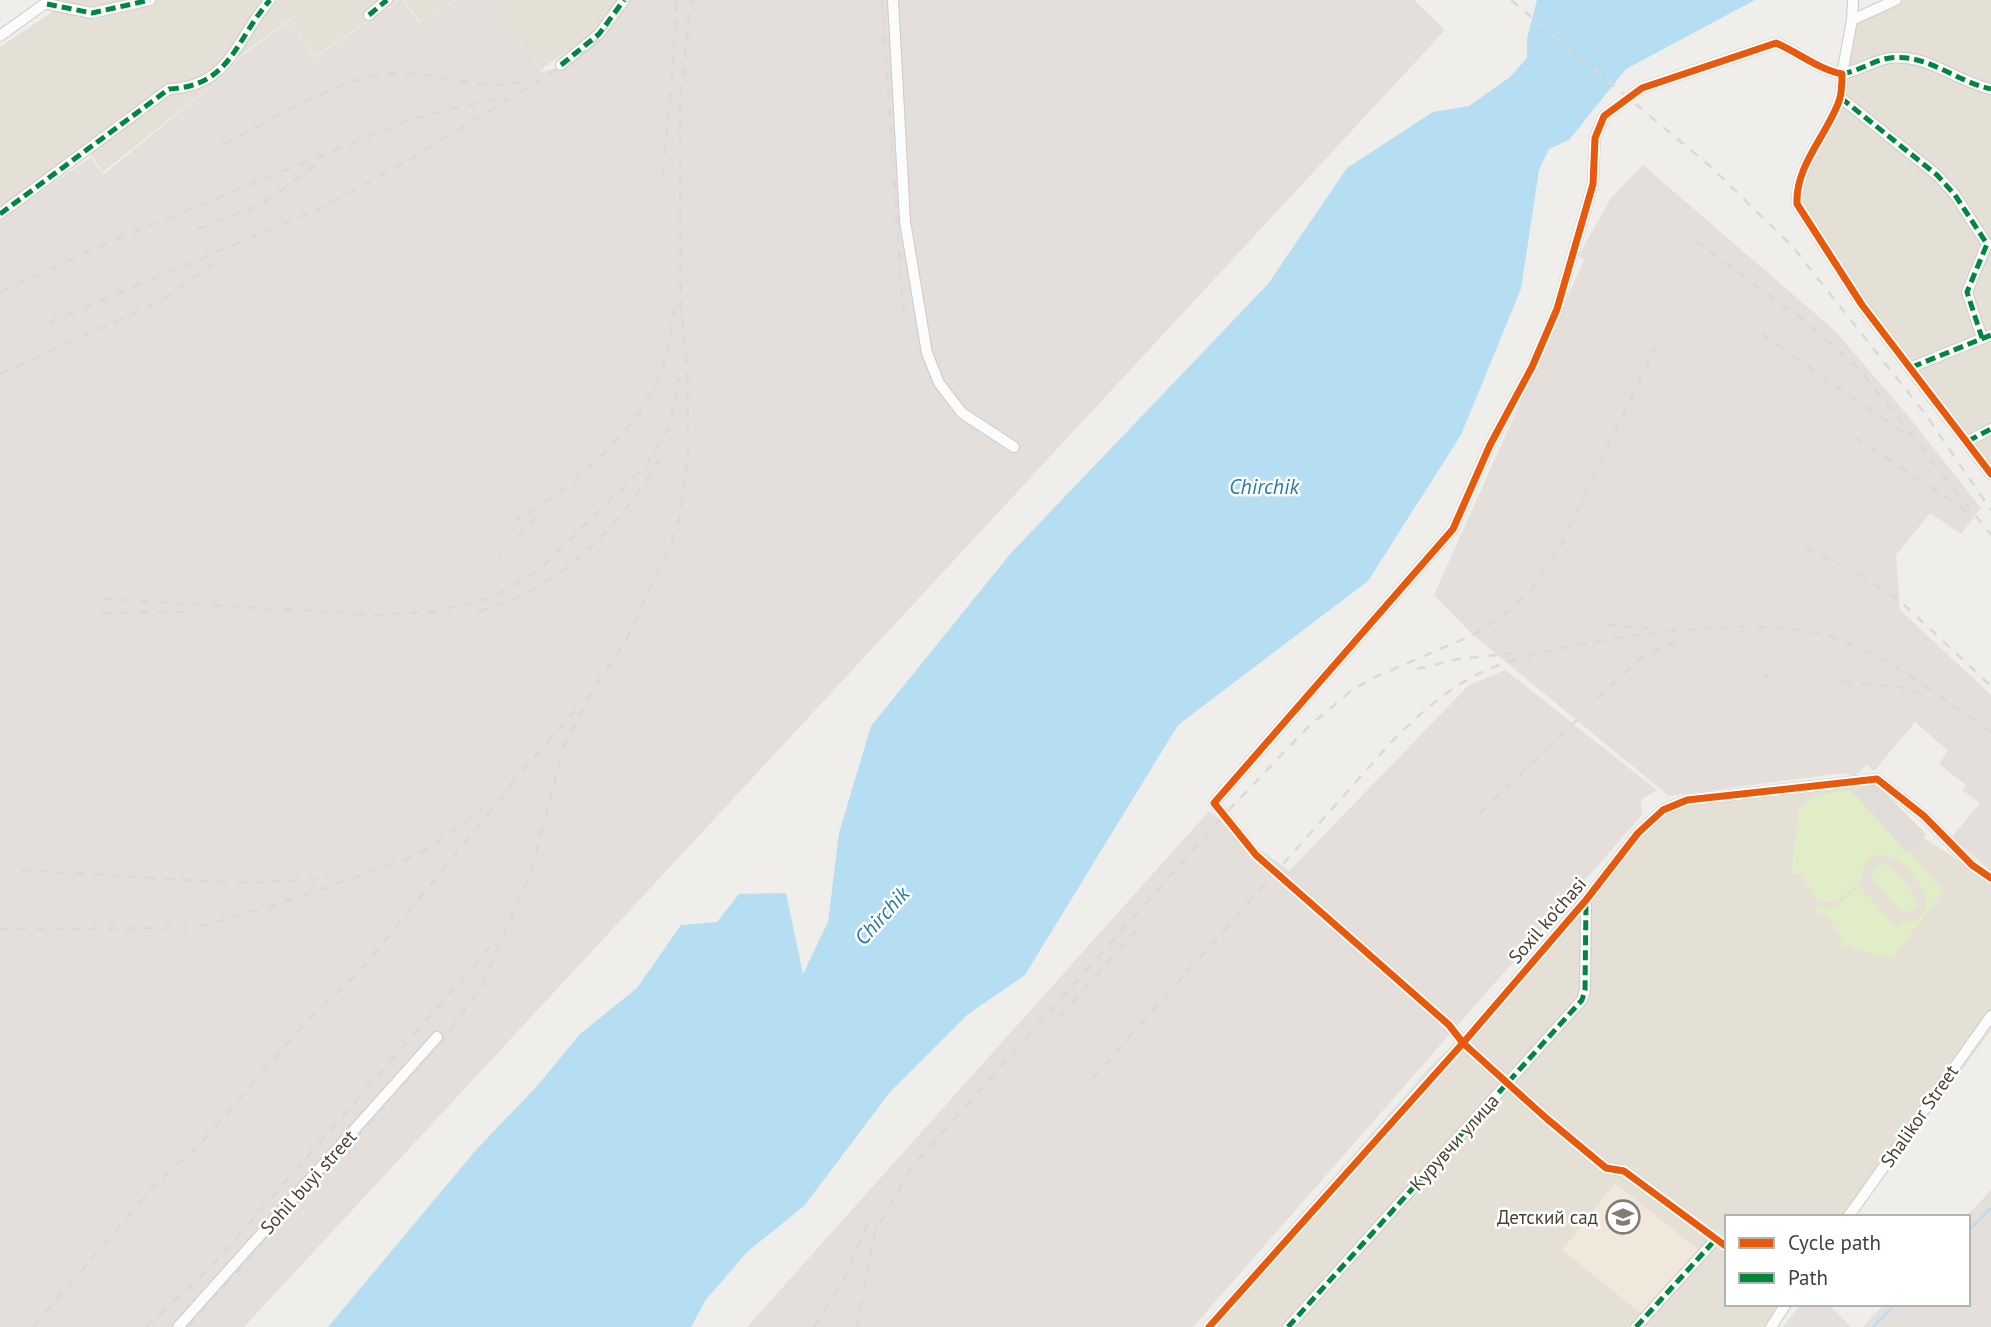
<svg xmlns="http://www.w3.org/2000/svg" width="1991" height="1327" viewBox="0 0 1991 1327" font-family="'PT Sans',sans-serif">
<style>
.residential{fill:#e5e0d6}
.industrial{fill:#e4dfda}
.education{fill:#efe8db}
.green{fill:#e0edc7}
.parking{fill:#e0ddd8}
.water{fill:#b5def3}
.lines{fill:none;stroke-linecap:round;stroke-linejoin:round}
.stream{stroke:#b5def3;stroke-width:2.5}
.minor-casing{stroke:#cdcac5;stroke-width:12}
.minor{stroke:#fdfcfc;stroke-width:10}
.rail{stroke:#d9d9d8;stroke-width:2.5;stroke-dasharray:9 9;stroke-linecap:butt}
.quiet{stroke:#00873e;stroke-width:5;stroke-dasharray:10 5;stroke-linecap:butt}
.cycleway-casing{stroke:#fff;stroke-width:11}
.cycleway{stroke:#e8590c;stroke-width:7}
.labels{text-anchor:middle;stroke-width:5;stroke-linejoin:round;paint-order:stroke}
.street-label{font-size:19px;fill:#483f34;stroke:#fff}
.poi-label{font-size:19px;fill:#483f34;stroke:#fff;text-anchor:end}
.water-label{font-size:21px;font-style:italic;fill:#217aad;stroke:#fff}
</style>
<rect width="100%" height="100%" fill="#f0eeea"/>
<g class="residential">
<polygon points="48,0 399,0 314,57 290,19 238,57 227,73 103,172 90,154 0,213 0,47 54,11"/>
<polygon points="404,0 456,0 420,22"/>
<polygon points="493,0 617,0 598,30 540,70"/>
<polygon points="1904,0 1991,0 1991,470 1964,429 1864,303 1803,206 1801,188 1806,173 1842,106 1852,29 1858,19"/>
<polygon points="1846,781 1871,803 1991,882 1991,1030 1854,1217 1727,1217 1727,1304 1790,1304 1773,1327 1202,1327 1431,1066 1552,946 1664,804"/>
</g>
<g class="industrial">
<polygon points="400,0 403,0 419,23 457,0 493,0 541,72 569,65 628,0 1414,0 1445,30 244,1327 0,1327 0,220 91,157 103,175 227,73 240,57 290,20 314,58"/>
<polygon points="1643,165 1833,329 1905,412 1981,508 1961,534 1930,513 1896,555 1900,610 1991,695 1991,871 1952,837 1980,803 1962,790 1966,785 1939,764 1948,751 1915,722 1874,771 1867,765 1854,777 1843,773 1669,796 1473,635 1434,595 1584,260 1578,256 1611,198"/>
<polygon points="1505,670 1657,790 1641,800 1642,815 1193,1327 747,1327 1209,811 1289,871 1469,685"/>
<polygon points="1991,1190 1991,1327 1863,1327 1884,1304 1968,1304 1968,1217 1966,1217"/>
<polygon points="1801,1304 1828,1304 1851,1327 1783,1327"/>
</g>
<polygon class="education" points="1615,1183 1700,1251 1643,1315 1562,1250"/>
<g class="green">
<path d="M1851,790L1944,891L1892,959L1844,946L1843,940L1826,915L1818,913L1816,909L1818,905L1835,908L1859,886L1895,925L1918,919L1926,908V896C1917,877 1894,846 1871,857L1863,868L1861,881L1835,903L1815,900L1801,873L1791,874L1799,808L1817,795Z"/>
<path d="M1882,863C1895,868 1917,892 1917,906L1911,912L1899,910L1873,881L1872,870Z"/>
</g>
<polygon class="parking" points="1875,783 1926,834 1907,853 1851,790"/>
<polygon class="water" points="1537,0 1755,0 1626,69 1569,140 1549,149 1539,170 1521,289 1461,435 1368,581 1178,725 1025,975 967,1015 890,1092 804,1206 747,1252 705,1301 691,1327 328,1327 476,1150 538,1085 580,1034 637,988 681,925 717,922 739,894 786,893 803,974 828,922 839,833 871,726 1011,553 1268,284 1347,168 1433,112 1469,106 1510,77 1527,58 1527,39"/>
<g class="lines">
<g class="stream">
<polyline points="1968,1231 1991,1208"/>
<polyline points="1873,1327 1895,1304"/>
</g>
<defs>
<g id="minor">
<polyline points="893,0 905,221 927,353 939,383 962,413 1014,447"/>
<path d="M1896,0L1852,20L1842,74C1859,71 1874,60 1890,58C1926,53 1957,82 1991,89"/>
<polyline points="47,4 92,13 150,0"/>
<polyline points="369,15 387,0"/>
<polyline points="1852,20 1853,0"/>
<polyline points="0,36 50,0"/>
<polyline points="561,65 599,34 624,0"/>
<polyline points="1841,98 1937,175 1955,195 1987,244 1967,292 1982,338"/>
<path d="M0,214L169,89C231,86 235,40 270,0"/>
<polyline points="1912,367 1991,335"/>
<polyline points="1968,441 1991,429"/>
<polyline points="1848,1217 1991,1016"/>
<path d="M1727,1247L1624,1171L1606,1168L1546,1118L1463,1043L1449,1025L1256,855L1214,803L1453,529L1490,445L1532,367L1557,309L1593,184L1595,138L1604,116L1642,88L1776,43C1799,53 1818,69 1842,74C1842,83 1842,93 1839,101C1827,135 1795,166 1797,204L1862,305L1991,474"/>
<polyline points="178,1327 437,1037"/>
<polyline points="1209,1327 1463,1043 1586,900 1638,833 1663,810 1687,800 1877,779 1924,816 1972,865 1991,878"/>
<polyline points="1288,1327 1582,1000 1585,990 1586,901"/>
<polyline points="1636,1327 1716,1239"/>
<polyline points="1771,1327 1786,1304"/>
</g>
</defs>
<use href="#minor" class="minor-casing"/>
<use href="#minor" class="minor"/>
<g class="rail">
<polyline points="882,0 904,323"/>
<polyline points="1511,0 1711,167 1793,247 1926,415 1991,510"/>
<polyline points="673,65 676,0"/>
<path d="M223,144C268,122 346,74 395,73C446,72 478,94 531,80"/>
<polyline points="663,173 673,65"/>
<polyline points="197,229 261,205 317,164"/>
<polyline points="1695,241 1806,322 1857,367 1991,535"/>
<polyline points="1,292 109,242 412,119 502,97"/>
<polyline points="50,322 319,209 397,167 581,55 602,35 627,0"/>
<polyline points="1762,334 1902,432"/>
<polyline points="0,374 159,302 226,255"/>
<polyline points="1854,437 1967,511"/>
<path d="M514,521C560,499 629,436 653,391C668,364 671,332 675,303"/>
<polyline points="518,536 543,511"/>
<polyline points="1805,548 1840,565"/>
<polyline points="499,555 502,553"/>
<polyline points="1859,574 1900,601 1991,686"/>
<polyline points="104,599 382,615 437,611 491,598 539,570 648,463 670,424 679,378"/>
<path d="M479,611C555,593 623,525 659,459"/>
<polyline points="103,613 184,612"/>
<polyline points="1607,625 1650,629"/>
<polyline points="1417,669 1459,659 1517,653"/>
<polyline points="1763,676 1769,676"/>
<polyline points="1843,682 1899,687 1929,696"/>
<polyline points="1597,698 1646,654 1686,638"/>
<polyline points="510,784 575,711"/>
<polyline points="1480,813 1578,719"/>
<polyline points="21,870 236,883 330,879"/>
<polyline points="0,929 193,928 266,908 405,860 433,846 484,807"/>
<polyline points="1059,1017 1136,931"/>
<path d="M1092,1079L1394,739C1422,712 1451,685 1487,670C1556,640 1750,614 1822,634C1884,652 1939,696 1991,732"/>
<polyline points="33,1327 156,1184 204,1140 306,1022 361,970 517,779"/>
<polyline points="146,1327 213,1265 497,939"/>
<polyline points="188,1327 442,1041 480,989 531,872 564,746 593,690 625,642 671,543 679,519 688,457 687,369 681,309 680,103 691,0"/>
<polyline points="814,1327 843,1282 872,1213"/>
<polyline points="857,1327 875,1232 911,1168 1224,815 1307,728 1352,690 1375,677 1473,635 1503,616 1532,589 1561,545 1655,348"/>
</g>
<g class="quiet">
<polyline points="47,4 92,13 150,0"/>
<polyline points="369,15 387,0"/>
<polyline points="561,65 599,34 624,0"/>
<path d="M1842,74C1859,71 1874,60 1890,58C1926,53 1957,82 1991,89"/>
<polyline points="1841,98 1937,175 1955,195 1987,244 1967,292 1982,338"/>
<path d="M0,214L169,89C231,86 235,40 270,0"/>
<polyline points="1912,367 1991,335"/>
<polyline points="1968,441 1991,429"/>
<polyline points="1288,1327 1582,1000 1585,990 1586,901"/>
<polyline points="1636,1327 1716,1239"/>
</g>
<defs>
<g id="cycleway">
<path d="M1727,1247L1624,1171L1606,1168L1546,1118L1463,1043L1449,1025L1256,855L1214,803L1453,529L1490,445L1532,367L1557,309L1593,184L1595,138L1604,116L1642,88L1776,43C1799,53 1818,69 1842,74C1842,83 1842,93 1839,101C1827,135 1795,166 1797,204L1862,305L1991,474"/>
<polyline points="1209,1327 1463,1043 1586,900 1638,833 1663,810 1687,800 1877,779 1924,816 1972,865 1991,878"/>
</g>
</defs>
<use href="#cycleway" class="cycleway-casing"/>
<use href="#cycleway" class="cycleway"/>
</g>
<defs>
<symbol id="school-ring" viewBox="-11 -11 22 22"><circle r="9.5" fill="#fff" stroke="#837c74" stroke-width="1.5"/><path d="M0-5L7-2L0 1L-7-2ZM-4 1L0 2.5L4 1V4Q0 6-4 4Z" fill="#837c74"/></symbol>
</defs>
<g fill-rule="evenodd">
<use href="#school-ring" x="1604" y="1198" width="38" height="38"/>
</g>
<g class="labels">
<g class="street-label">
<text transform="translate(1547 920) rotate(-49)" y="7">Soxil ko'chasi</text>
<text transform="translate(1919 1116) rotate(-55)" y="7">Shаlikor Street</text>
<text transform="translate(1454 1142) rotate(-48)" y="7">Курувчи улица</text>
<text transform="translate(308 1182) rotate(-48)" y="7">Sohil buyi street</text>
</g>
<g class="poi-label">
<text x="1598" y="1224">Детский сад</text>
</g>
<g class="water-label">
<text x="1264" y="494">Chirchik</text>
<text transform="translate(882 916) rotate(-48)" y="7">Chirchik</text>
</g>
</g>
<rect x="1725" y="1215" width="245" height="91" fill="#ffffff" stroke="#b6b2ae" stroke-width="2"/>
<rect x="1739" y="1238" width="35" height="10" fill="#e8590c" stroke="#b6b2ae" stroke-width="2"/>
<text x="1788" y="1250" font-size="21" fill="#483f34">Cycle path</text>
<rect x="1739" y="1273" width="35" height="10" fill="#00873e" stroke="#b6b2ae" stroke-width="2"/>
<text x="1788" y="1285" font-size="21" fill="#483f34">Path</text>
</svg>
